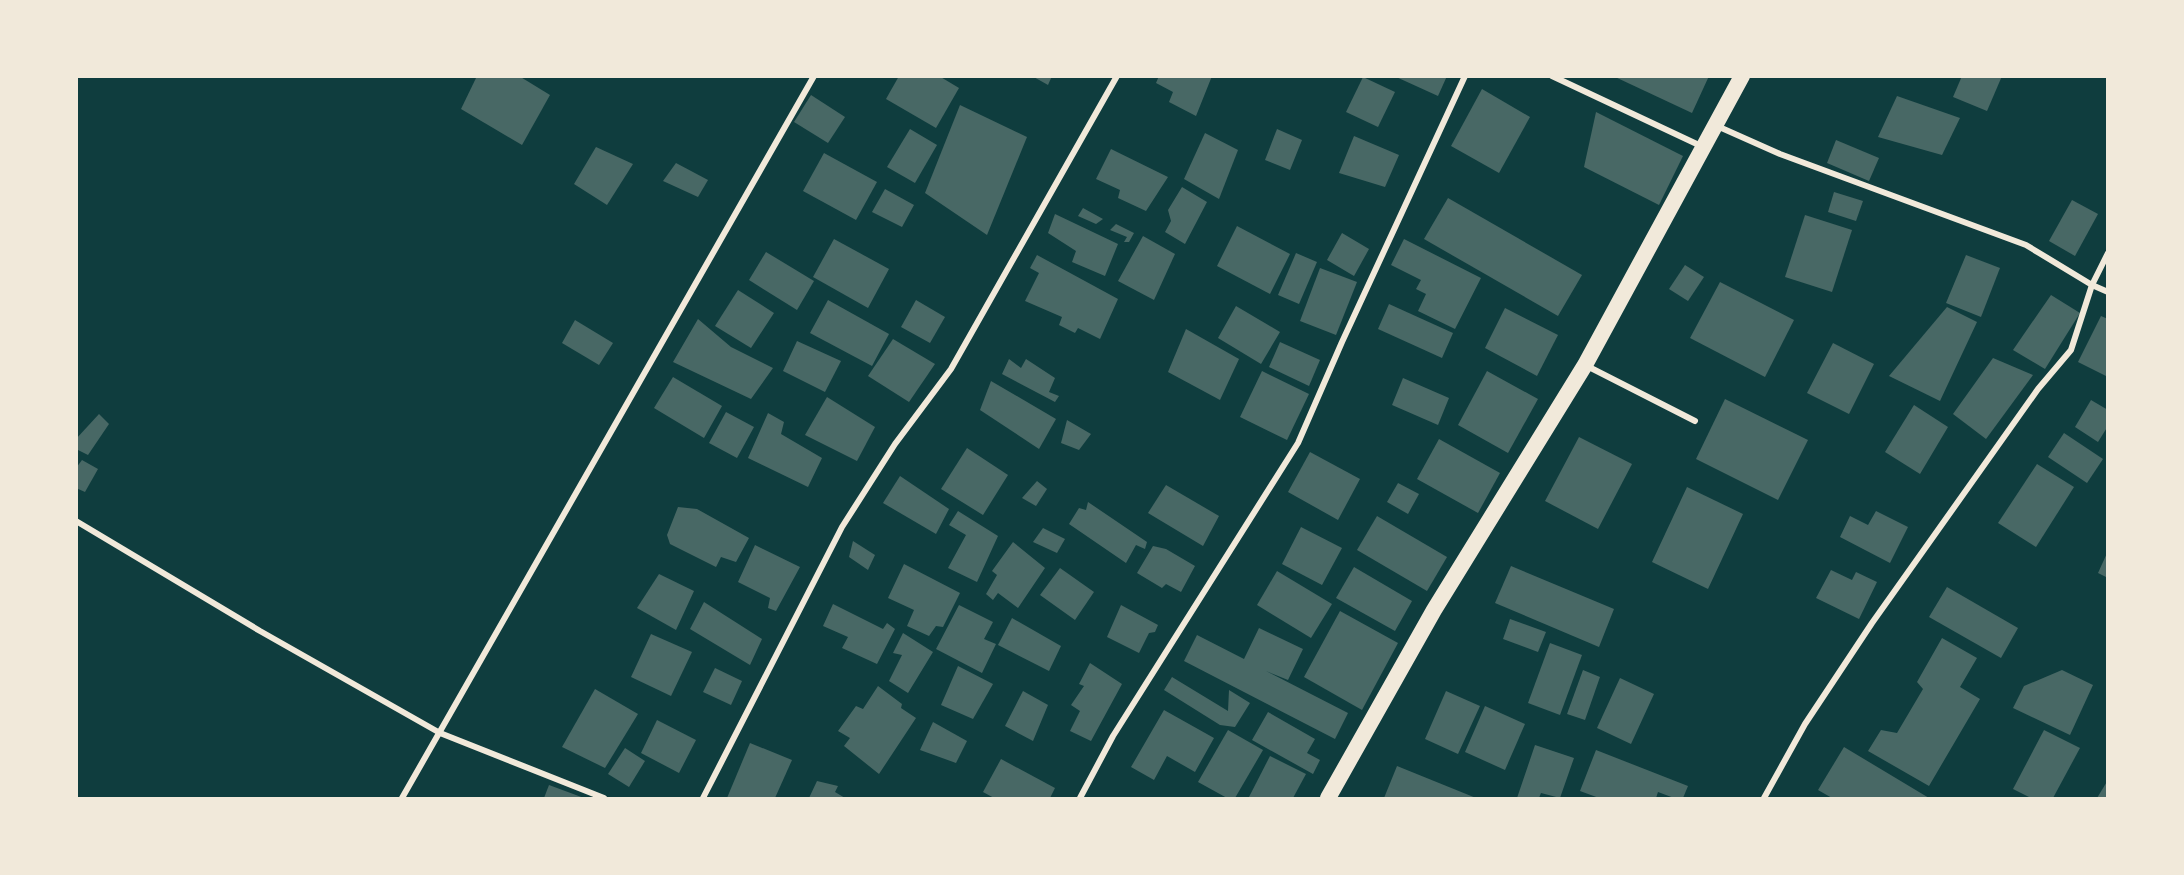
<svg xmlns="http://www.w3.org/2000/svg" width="2184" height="875" viewBox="0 0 2184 875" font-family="Cabin,sans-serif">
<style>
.building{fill:#486865}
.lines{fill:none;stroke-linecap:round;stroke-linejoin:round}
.minor{stroke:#f1e9da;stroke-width:6}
.trunk{stroke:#f1e9da;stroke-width:16}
</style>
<rect width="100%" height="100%" fill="#0f3d3e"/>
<g class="building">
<polygon points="477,76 519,76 550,95 522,145 461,109"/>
<polygon points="899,76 939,76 959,88 936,128 886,99"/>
<polygon points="1032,76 1052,76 1048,85"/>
<polygon points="1159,76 1212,76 1196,116 1169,102 1173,92 1156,83"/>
<polygon points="1394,76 1447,76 1438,96"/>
<polygon points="1613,76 1709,76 1692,113"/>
<polygon points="1962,76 2002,76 1987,111 1953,97"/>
<polygon points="1363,77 1395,92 1378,127 1346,112"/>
<polygon points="1482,89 1530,117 1499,173 1451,146"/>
<polygon points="811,95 845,117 828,143 794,122"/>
<polygon points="1897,96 1960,118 1942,155 1878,137"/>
<polygon points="960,105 1027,137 987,235 925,193"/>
<polygon points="1596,112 1683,156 1659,205 1584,167"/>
<polygon points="910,129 937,145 915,183 887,167"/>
<polygon points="1277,129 1302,140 1290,170 1265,160"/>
<polygon points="1205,133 1238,150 1219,199 1184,179"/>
<polygon points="1354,136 1399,155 1385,187 1339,173"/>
<polygon points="1836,140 1879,158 1869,181 1827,163"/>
<polygon points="596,147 633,164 607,205 574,184"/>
<polygon points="1111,149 1168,177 1146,211 1118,198 1120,190 1096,179"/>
<polygon points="824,153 877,182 856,220 803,191"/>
<polygon points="676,163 708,180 698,197 663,181"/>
<polygon points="1182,187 1207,202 1185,244 1165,232 1171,221 1168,210"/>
<polygon points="885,189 914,205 902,227 872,212"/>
<polygon points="1834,192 1863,201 1856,221 1828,212"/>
<polygon points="1448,198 1582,275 1558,316 1424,239"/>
<polygon points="2072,200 2098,214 2075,256 2049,241"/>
<polygon points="1083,208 1103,219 1096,224 1078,216"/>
<polygon points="1055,214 1118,244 1105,276 1072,262 1076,251 1048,233"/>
<polygon points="1805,215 1852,230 1832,292 1785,277"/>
<polygon points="1116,224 1134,233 1129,242 1124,242 1127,237 1110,230"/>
<polygon points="1237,226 1290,254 1270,294 1217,266"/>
<polygon points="1342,233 1369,249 1354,276 1327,260"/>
<polygon points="1143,236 1175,254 1154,300 1118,281"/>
<polygon points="834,239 889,269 868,308 813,277"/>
<polygon points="1404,239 1481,278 1455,329 1418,311 1426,294 1416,289 1421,280 1391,265"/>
<polygon points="766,252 814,281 797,310 749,280"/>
<polygon points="1296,253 1317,262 1299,304 1278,295"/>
<polygon points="1037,255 1118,299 1100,339 1078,328 1075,333 1059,325 1062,317 1025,301 1039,273 1030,268"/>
<polygon points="1966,255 2000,268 1981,317 1946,303"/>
<polygon points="1685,265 1704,277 1688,301 1669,289"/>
<polygon points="1320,268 1357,282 1336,335 1300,321"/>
<polygon points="1720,282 1794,320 1765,377 1690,338"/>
<polygon points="738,290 774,313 751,348 715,326"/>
<polygon points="2051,295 2080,313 2045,369 2013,350"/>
<polygon points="828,300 889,334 872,366 810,333"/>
<polygon points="916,300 945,317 930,343 901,327"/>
<polygon points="1389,304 1453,333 1442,358 1378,329"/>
<polygon points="1236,306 1280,332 1261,364 1218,338"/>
<polygon points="1947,307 1977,322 1940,401 1889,376"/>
<polygon points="1505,308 1558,335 1537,376 1485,348"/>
<polygon points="2101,316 2108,319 2108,377 2078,362"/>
<polygon points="698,319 731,347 773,368 751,399 673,362"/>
<polygon points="575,320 613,343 599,365 562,343"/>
<polygon points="1186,329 1239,359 1220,400 1168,372"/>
<polygon points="893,339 935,364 909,402 868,376"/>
<polygon points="797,341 841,361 825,392 783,371"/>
<polygon points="1280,342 1320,360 1309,386 1269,367"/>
<polygon points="1833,343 1874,364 1849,414 1807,393"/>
<polygon points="1993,358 2033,375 1986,439 1953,414"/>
<polygon points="1009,359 1021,368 1026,359 1055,378 1049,392 1059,396 1055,402 1002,374"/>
<polygon points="1262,371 1309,394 1287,440 1240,417"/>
<polygon points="1487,371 1538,399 1508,453 1458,425"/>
<polygon points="673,377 722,406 704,438 654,408"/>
<polygon points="1403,378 1449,398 1438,425 1392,405"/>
<polygon points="991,381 1056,419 1039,449 980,410"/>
<polygon points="827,397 875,427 857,461 805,435"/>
<polygon points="1725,399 1808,440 1778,500 1696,459"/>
<polygon points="2091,400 2108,410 2108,426 2098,442 2075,427"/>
<polygon points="1914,405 1948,427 1920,474 1885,452"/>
<polygon points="726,412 754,427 737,458 709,443"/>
<polygon points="768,413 784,422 781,434 822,458 808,487 748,458"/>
<polygon points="99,414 109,424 88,455 76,449 76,439"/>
<polygon points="1067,420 1091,434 1079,450 1061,443"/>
<polygon points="2064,433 2103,459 2087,483 2048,457"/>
<polygon points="1579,437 1632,464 1598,529 1545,501"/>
<polygon points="1439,439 1500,473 1478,513 1417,479"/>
<polygon points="967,448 1008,475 983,515 941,489"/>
<polygon points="1310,452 1360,479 1338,520 1288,492"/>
<polygon points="82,460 98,469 85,492 76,488 76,468"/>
<polygon points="2037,464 2074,487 2036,547 1998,523"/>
<polygon points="900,476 949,509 936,534 883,503"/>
<polygon points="1037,481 1047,489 1036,506 1022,498"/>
<polygon points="1398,483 1419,494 1408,514 1387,502"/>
<polygon points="1166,485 1219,516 1203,546 1148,513"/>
<polygon points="1687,487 1743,514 1708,589 1652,562"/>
<polygon points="1088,502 1147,542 1145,549 1136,545 1126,563 1069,524 1079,508 1086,510"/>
<polygon points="678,507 697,509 749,538 736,562 721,557 716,567 670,544 667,535"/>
<polygon points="958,511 998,536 977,582 948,568 966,535 949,525"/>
<polygon points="1876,511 1908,527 1890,563 1840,537 1850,516 1868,525"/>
<polygon points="1377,516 1447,557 1427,591 1357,550"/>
<polygon points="1301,527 1342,548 1322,585 1282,564"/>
<polygon points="1043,528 1065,539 1057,553 1033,542"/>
<polygon points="853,541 875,555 868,570 849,557"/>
<polygon points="1013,542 1045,568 1018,608 998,593 993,600 986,594 997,575 992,571"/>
<polygon points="755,545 800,567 776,611 768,608 770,598 738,582"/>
<polygon points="1153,546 1166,549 1195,566 1181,592 1166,584 1162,588 1137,573"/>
<polygon points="2108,551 2108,578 2098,573"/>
<polygon points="904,564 960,593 943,627 936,626 929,636 907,626 914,610 888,598"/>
<polygon points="1511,566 1614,609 1599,647 1495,603"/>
<polygon points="1354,567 1412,601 1395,631 1336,598"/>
<polygon points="1060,568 1094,592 1075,620 1040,595"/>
<polygon points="1831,570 1852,580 1856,572 1877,582 1859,619 1816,598"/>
<polygon points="1277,571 1332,604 1311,638 1257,605"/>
<polygon points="659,574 694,591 676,630 637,608"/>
<polygon points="1947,587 2018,628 2001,658 1929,617"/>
<polygon points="704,602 762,639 750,665 690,629"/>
<polygon points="833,604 883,629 887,623 895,629 877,664 842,648 848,637 823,626"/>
<polygon points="959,605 993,622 984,639 996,644 982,673 936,649"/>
<polygon points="1121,605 1158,625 1155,632 1149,633 1139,653 1107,637"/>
<polygon points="1340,611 1398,643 1362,710 1304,677"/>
<polygon points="1012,618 1061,646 1049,671 998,645"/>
<polygon points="1510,619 1546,632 1538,652 1503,639"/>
<polygon points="1259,628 1303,649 1288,680 1266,671 1348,713 1335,739 1184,661 1197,635 1244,659"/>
<polygon points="903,633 933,652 908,693 889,681 902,655 893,653"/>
<polygon points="651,634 692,652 671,696 631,677"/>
<polygon points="1942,638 1977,658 1960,687 1980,699 1929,786 1868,751 1881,730 1897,733 1923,689 1917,682"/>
<polygon points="1550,643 1582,655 1560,715 1528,703"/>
<polygon points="1090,663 1122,684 1091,741 1070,731 1080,711 1071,705 1084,686 1079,684"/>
<polygon points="958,666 993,684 973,719 941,705"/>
<polygon points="715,668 742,681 731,705 703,692"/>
<polygon points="1583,670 1600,677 1585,720 1567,714"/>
<polygon points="2062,670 2093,685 2070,735 2013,708 2024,686"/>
<polygon points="1172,677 1228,711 1229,690 1250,703 1235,727 1220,725 1164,690"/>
<polygon points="1620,678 1654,694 1631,744 1597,728"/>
<polygon points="878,686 902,704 901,708 916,718 879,774 844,746 850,738 838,731 856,706 863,709"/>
<polygon points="595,689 638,714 605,768 562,747"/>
<polygon points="1023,691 1048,705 1033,741 1005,726"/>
<polygon points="1446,691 1480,706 1458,754 1425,739"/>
<polygon points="1485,706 1525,724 1505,770 1465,752"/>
<polygon points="1164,710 1214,738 1195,772 1167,756 1154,780 1131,767"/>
<polygon points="1268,712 1315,739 1307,753 1320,760 1313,774 1252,740"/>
<polygon points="657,720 696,740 679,773 641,753"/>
<polygon points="933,722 967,741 956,763 920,750"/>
<polygon points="1228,730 1263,750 1235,798 1227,798 1198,782"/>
<polygon points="2044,730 2080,748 2053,798 2031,798 2013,789"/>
<polygon points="750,743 792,760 775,798 727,798"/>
<polygon points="1535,745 1574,758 1560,798 1541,793 1539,798 1517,798"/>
<polygon points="1844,747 1929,798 1832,798 1818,790"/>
<polygon points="625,748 645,761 629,787 608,774"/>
<polygon points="1596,750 1688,786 1683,798 1674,798 1658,792 1656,798 1599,798 1580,791"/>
<polygon points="1270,756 1306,774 1293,798 1249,797"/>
<polygon points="1001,759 1055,788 1050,798 994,798 983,792"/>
<polygon points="1397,766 1476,798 1384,798"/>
<polygon points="2108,780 2108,798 2097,798"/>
<polygon points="817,781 838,786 835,792 845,798 809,798"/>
<polygon points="549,785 584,798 544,798"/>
</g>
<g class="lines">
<g class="minor">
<polyline points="1552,76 1701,146"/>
<polyline points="1717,126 1780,154 2026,245 2092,285 2108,292"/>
<polyline points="1585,365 1695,421"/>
<polyline points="76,521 260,631 440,733 604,798"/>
<polyline points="402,798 814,76"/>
<polyline points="703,798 842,527 895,444 951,369 1117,76"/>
<polyline points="1080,798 1113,736 1298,443 1342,342 1465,76"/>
<polyline points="1764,798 1805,724 1872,623 2038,389 2071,350 2092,285 2108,253"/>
</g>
<polyline class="trunk" points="1328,798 1434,610 1585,365 1742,76"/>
</g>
<rect width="2184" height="875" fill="none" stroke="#f1e9da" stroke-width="156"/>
</svg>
